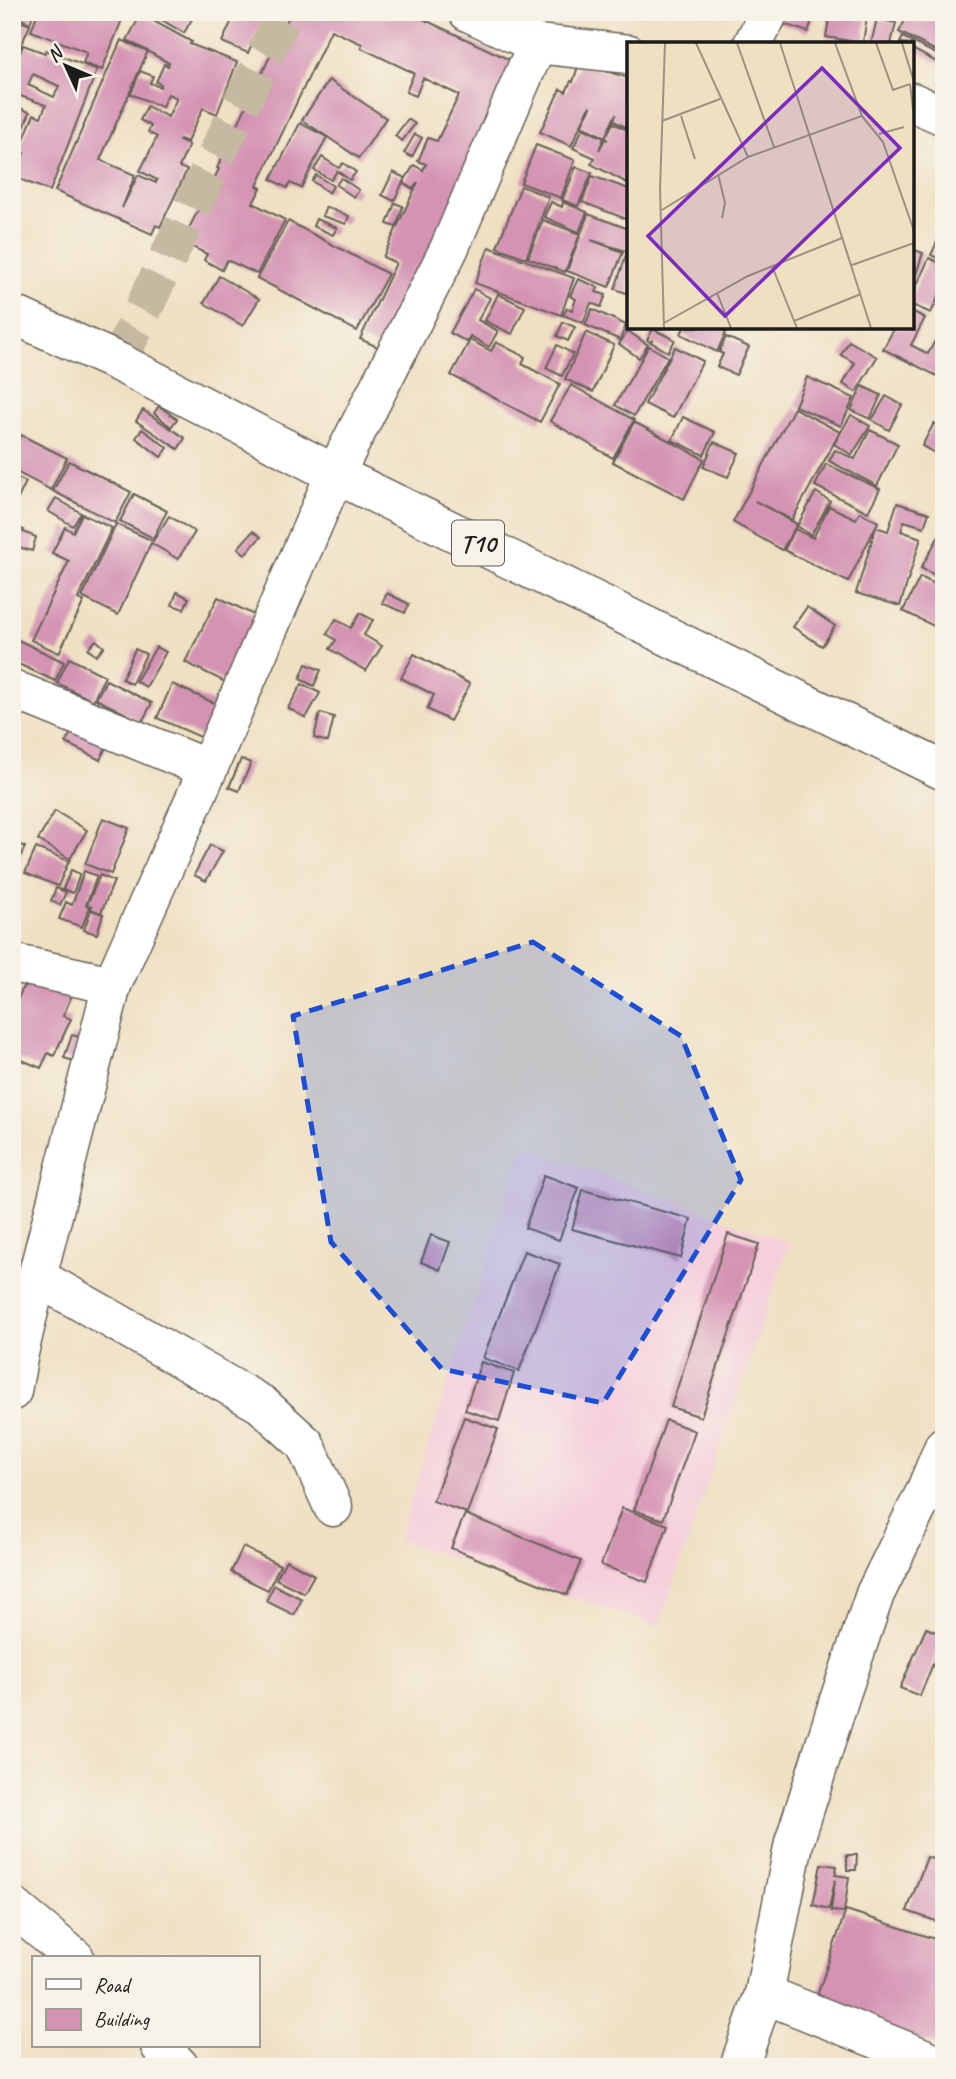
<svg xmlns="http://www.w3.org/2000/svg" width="956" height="2079" viewBox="0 0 956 2079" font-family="Caveat,sans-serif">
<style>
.built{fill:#f5cfdc}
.building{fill:#d493b3;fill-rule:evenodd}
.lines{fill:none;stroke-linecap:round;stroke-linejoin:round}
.minor-tunnel{stroke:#c5b9a1;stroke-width:38;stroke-dasharray:38 19;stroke-linecap:butt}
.minor-casing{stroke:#666156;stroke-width:41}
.highway-casing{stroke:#666156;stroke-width:41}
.minor{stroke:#fff;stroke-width:38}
.highway{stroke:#fff;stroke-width:38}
.marked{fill:#1d4ed8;fill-opacity:0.2;stroke:#1d4ed8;stroke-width:5;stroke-dasharray:14 9;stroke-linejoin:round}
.labels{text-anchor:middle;stroke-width:7;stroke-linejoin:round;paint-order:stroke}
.shield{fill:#f7f3e8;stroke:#5e5c59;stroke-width:2}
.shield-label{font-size:26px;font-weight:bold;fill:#1c1c1c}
.inset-road{fill:none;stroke:#9b9280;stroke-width:2}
.view{fill:#7b2cbf;fill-opacity:0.15;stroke:#7b2cbf;stroke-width:3.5}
.inset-edge{fill:none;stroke:#1c1c1c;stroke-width:3.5}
</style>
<rect width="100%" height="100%" fill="#f7f3e8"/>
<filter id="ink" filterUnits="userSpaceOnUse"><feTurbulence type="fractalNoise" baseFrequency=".0143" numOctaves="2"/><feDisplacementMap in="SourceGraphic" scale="14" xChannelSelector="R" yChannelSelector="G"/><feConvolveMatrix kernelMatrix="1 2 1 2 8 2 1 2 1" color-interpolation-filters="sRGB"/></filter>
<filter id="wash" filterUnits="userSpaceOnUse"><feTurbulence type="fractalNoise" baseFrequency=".00686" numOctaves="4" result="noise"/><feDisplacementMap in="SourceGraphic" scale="28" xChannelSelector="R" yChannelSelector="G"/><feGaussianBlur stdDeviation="1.57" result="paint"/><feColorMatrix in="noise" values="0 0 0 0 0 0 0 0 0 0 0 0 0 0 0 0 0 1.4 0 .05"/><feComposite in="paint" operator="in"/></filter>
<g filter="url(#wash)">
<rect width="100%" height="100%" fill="#efe0c2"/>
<polygon class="built" points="523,1146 789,1243 659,1626 398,1540"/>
<g id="blocks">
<g class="building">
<polygon points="12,12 34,12 30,23 12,15"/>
<polygon points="38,12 109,12 123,17 102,70 83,63 87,52 31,31"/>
<polygon points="166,12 196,12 184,33 162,20"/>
<polygon points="226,12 266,12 248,53 222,42 234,16"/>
<polygon points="291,12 408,12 519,64 382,349 360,339 396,263 383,257 418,182 413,189 403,183 414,165 423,170 426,164 418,161 428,138 437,141 459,95 423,78 416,96 406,92 414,73 361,48 362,44 331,30 257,186 261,188 253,203 285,220 257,274 227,260 222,270 204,260 207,254 182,242 219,169 217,168"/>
<polygon points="781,12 815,12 808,32 777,22"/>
<polygon points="830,12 867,16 863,43 826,37"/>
<polygon points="909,12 944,12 944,55 899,32"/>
<polygon points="141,14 192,42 190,44 237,62 217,114 203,108 187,142 180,139 179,141 189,145 179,167 187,170 160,227 156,225 152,234 55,191 121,40 148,51 100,160 135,175 122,208 138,175 156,183 157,180 140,171 157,137 148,132 151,126 140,120 147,106 168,117 177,98 168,94 162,107 131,94 140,71 153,76 150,83 160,87 161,84 156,82 164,64 168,66 169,63 127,40"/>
<polygon points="12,18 30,25 12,66"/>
<polygon points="877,19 896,23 891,44 871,44"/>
<polygon points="903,37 944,58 944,66 912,49 912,44 900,43"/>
<path d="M23,45L45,53L46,50L97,70L50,191L14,177L24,153L19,151L34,114L41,117L46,105L12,93V73ZM33,74L59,86L54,97L28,85Z"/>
<polygon points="579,63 629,78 629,129 614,121 616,114 605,137 581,126 591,107 590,106 571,146 540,132 560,89 566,92 571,81 573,82"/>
<polygon points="329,80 386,118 359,158 302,120"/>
<polygon points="12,105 30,112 15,148 12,147"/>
<polygon points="408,119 415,124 402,141 395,136"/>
<polygon points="300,123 327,137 301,188 290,183 287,188 271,179"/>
<polygon points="613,123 629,131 629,184 591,164 595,158 573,148 583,128 604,138 599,150 605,139 608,140 605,138"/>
<polygon points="415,134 422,138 412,157 404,153"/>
<polygon points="536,145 575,160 561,198 521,183"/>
<polygon points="322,157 339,168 343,163 356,172 350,180 337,171 331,180 314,170"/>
<polygon points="576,167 592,173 578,206 562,200"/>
<polygon points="393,172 405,178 394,201 382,195"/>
<polygon points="316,175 333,186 329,193 312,181"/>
<polygon points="592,176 629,189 629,220 582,202"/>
<polygon points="341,178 359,190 354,197 336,185"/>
<polygon points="521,186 549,197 526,258 497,247"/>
<polygon points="551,202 562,207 563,202 587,212 579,232 544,217"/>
<polygon points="395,203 403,206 396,227 387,224"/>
<polygon points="326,207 349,216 346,224 322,216"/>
<polygon points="588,214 629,229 629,244 626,251 591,240 623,252 609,287 567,271"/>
<polygon points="316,219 337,228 333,235 313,226"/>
<polygon points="543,220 580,234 565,272 528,258"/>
<polygon points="288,221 388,274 357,331 257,278"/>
<polygon points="939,238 944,240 944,261 931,255"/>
<polygon points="489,247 574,278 561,315 475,283"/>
<polygon points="628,249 629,249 629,294 615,289"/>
<polygon points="912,249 923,253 913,283 912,283"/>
<polygon points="929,258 942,264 939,272 944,274 944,285 931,313 912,305 912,296"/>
<polygon points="219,276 259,299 243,326 204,303"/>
<polygon points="578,279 598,287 596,292 606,295 601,307 591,303 583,323 563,315 567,308 572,310 576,299 570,296"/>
<polygon points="474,289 490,298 478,320 498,331 489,347 470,336 467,342 450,333"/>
<polygon points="498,294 525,307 512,334 485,321"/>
<polygon points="592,309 626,325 620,340 585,325"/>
<polygon points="912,311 925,318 911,345 928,354 944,324 944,362 937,376 883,349 895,327 898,329 912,327"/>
<polygon points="563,322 575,327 568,341 557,336"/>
<polygon points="684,327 728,327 717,352 681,334"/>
<polygon points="653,329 675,340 668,352 651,342 653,339 650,342 647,340"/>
<polygon points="628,331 648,345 639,358 619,344"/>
<polygon points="586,332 614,345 593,392 565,379"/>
<polygon points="726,337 749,347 736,375 717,367 723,354 719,352"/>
<polygon points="470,340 491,351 496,342 525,357 522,364 560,384 540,422 451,375"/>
<polygon points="849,341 877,357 856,392 843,384 855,363 841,355"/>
<polygon points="557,345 573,354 562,376 546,368"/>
<polygon points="649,346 668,357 634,416 615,405"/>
<polygon points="675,347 703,361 673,418 645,404"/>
<polygon points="807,377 854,398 841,426 795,406"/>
<polygon points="571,385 634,420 613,458 550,421"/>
<polygon points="862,386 881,395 870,419 851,410"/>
<polygon points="886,396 902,405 889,430 872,420"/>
<polygon points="159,406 177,419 171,427 154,413"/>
<polygon points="794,408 840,432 792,520 755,501 797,524 782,550 733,522"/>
<polygon points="143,410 185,438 178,449 136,421"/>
<polygon points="851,415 870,426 852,455 834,444"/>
<polygon points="683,417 715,432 704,455 672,440"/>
<polygon points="634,422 704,459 684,499 613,462"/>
<polygon points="934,423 944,429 944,458 922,446"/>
<polygon points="142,429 168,448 161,457 136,438"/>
<polygon points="870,430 898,444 877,486 829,461 835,450 855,459"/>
<polygon points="21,435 67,458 51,490 12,470 12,452"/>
<polygon points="714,442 739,453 728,477 703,467"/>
<polygon points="69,461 131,492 115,523 53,491"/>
<polygon points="826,464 880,489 868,512 815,486"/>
<polygon points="12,475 26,482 12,511"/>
<polygon points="816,492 830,501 811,535 797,526"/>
<polygon points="134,494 167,511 153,538 120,521"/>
<polygon points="56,498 81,513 73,526 48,511"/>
<polygon points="897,503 929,513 924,527 904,521 901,531 921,538 900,606 856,593 876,527 888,531"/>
<polygon points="829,506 856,519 860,512 878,522 848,582 784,550 795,529 813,538"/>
<polygon points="82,514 112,528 78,599 84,601 59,653 31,640 69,561 52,553 65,527 73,532"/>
<polygon points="169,516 195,532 178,559 151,543 118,615 82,597 116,524 153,541"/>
<polygon points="12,526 24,530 23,532 36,537 32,551 18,547 17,551 12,550"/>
<polygon points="253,531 261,537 245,554 238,548"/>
<polygon points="940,534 944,536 944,580 921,568"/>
<polygon points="920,577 944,588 944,631 903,611"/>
<polygon points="177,592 189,598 184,609 172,605"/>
<polygon points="387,593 409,604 405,613 382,603"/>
<polygon points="218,597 262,619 229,684 185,662"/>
<polygon points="807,607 835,626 822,646 793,627"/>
<polygon points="360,613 373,620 364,635 382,646 366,671 330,649 336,640 327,634 336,619 351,628"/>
<polygon points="12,637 64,662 55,681 12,661"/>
<polygon points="96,640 104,647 96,656 88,649"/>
<polygon points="156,647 166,652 146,687 136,681"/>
<polygon points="135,649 146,654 132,684 122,679"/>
<polygon points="414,654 470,684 450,721 427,709 434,695 401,678"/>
<polygon points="69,658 105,676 93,701 57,683"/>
<polygon points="306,664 321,670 314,686 300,679"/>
<polygon points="106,680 152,703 142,722 96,699"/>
<polygon points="172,684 221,706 205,739 157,718"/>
<polygon points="302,684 320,693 306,718 288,708"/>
<polygon points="320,713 334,717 328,742 314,738"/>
<polygon points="75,723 110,739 100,760 66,743"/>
<polygon points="241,759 251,763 239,791 229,787"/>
<polygon points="55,811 87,830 70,859 38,840"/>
<polygon points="103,818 129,828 111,874 85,864"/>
<polygon points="12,841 25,847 12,872"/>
<polygon points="210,845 223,851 206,881 194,875"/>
<polygon points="36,848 69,861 58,886 25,873"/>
<polygon points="71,870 80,874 73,893 63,889"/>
<polygon points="84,871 97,876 86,905 90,907 82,927 59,919 66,902 72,905"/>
<polygon points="100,875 114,881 101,913 91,909 92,906 87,905"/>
<polygon points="56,888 66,892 60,905 51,901"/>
<polygon points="91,910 103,914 97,934 84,930"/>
<polygon points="31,969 75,988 63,1016 71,1019 54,1056 48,1053 41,1068 12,1056 12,1012"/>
<polygon points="72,1035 83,1038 74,1061 64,1058"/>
<polygon points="544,1175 579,1188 559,1240 525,1228"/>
<polygon points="583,1190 691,1219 681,1258 572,1229"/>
<polygon points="728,1234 759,1244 701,1417 671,1407"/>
<polygon points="431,1235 450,1242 440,1270 421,1262"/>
<polygon points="524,1251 560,1264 519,1371 483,1358"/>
<polygon points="481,1362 514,1373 499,1421 465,1410"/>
<polygon points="464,1417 498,1429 467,1513 433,1501"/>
<polygon points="666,1420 695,1431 663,1520 634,1510"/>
<polygon points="622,1508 668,1525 647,1582 601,1565"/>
<polygon points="465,1514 581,1561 567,1595 451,1548"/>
<polygon points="243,1547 280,1565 268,1590 231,1572"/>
<polygon points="286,1560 314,1575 304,1593 276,1579"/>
<polygon points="274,1585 302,1599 294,1615 266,1601"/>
<polygon points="926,1628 944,1635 944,1637 920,1696 900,1688"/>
<polygon points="943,1839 944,1839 944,1924 907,1911 927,1857 936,1860"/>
<polygon points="847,1855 857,1855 856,1870 847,1870"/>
<polygon points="821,1864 837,1866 835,1875 849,1877 844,1912 831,1911 835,1880 829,1909 813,1905"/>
<polygon points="846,1910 944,1942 944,2048 814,2005"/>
</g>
</g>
</g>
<g filter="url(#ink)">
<use href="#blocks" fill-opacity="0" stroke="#666156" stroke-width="2"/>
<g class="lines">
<polyline class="minor-tunnel" points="118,362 285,12"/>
<defs>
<g id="minor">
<polyline points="537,44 629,54"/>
<polyline points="753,44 769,12"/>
<polyline points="912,102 944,116"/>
<polyline points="12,689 208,769"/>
<polyline points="12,963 112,985"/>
<polyline points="37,1277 261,1404 305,1444 333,1507"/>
<polyline points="12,1391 19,1353 37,1277 112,985 208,769 335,474 449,249 537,44 468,12"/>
<polyline points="12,1906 75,1958"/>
<polyline points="764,1994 944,2066"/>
<polyline points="160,2046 180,2067"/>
<polyline points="739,2067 764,1994 794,1843 840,1697 875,1594 925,1492 944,1446"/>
</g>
<polyline id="highway" points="12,314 118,362 335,474 944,771"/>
</defs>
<use href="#minor" class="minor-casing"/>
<use href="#highway" class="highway-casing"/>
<use href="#minor" class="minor"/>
<use href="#highway" class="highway"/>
</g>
</g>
<path class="marked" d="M533,942L681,1036L741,1180L603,1403L442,1369L331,1242L293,1016Z"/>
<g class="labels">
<rect class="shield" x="452" y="520.5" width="52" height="45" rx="5"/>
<g class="shield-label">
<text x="478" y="552">T10</text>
</g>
</g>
<g transform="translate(627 42)">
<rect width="287" height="287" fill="#efe0c2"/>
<path class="inset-road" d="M69,1L121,115M110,1L147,105M153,1L244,286M249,1L266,48L283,42M275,1L287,40M283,42L286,68M54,74L68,117M235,74L256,100L287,189M35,79L93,57M252,92L277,85M91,132L98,161L95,176M35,168L121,115L235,74L208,1M225,223L287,201M145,224L170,286M90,251L104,286M167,279L234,252M37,281L121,234L215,196M37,286L33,147L38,1"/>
<path class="view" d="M195,26L273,106L98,274L21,194Z"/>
<rect width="287" height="287" class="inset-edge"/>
</g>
<rect width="956" height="2079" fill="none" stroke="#f7f3e8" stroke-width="42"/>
<rect x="32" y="1956" width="228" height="91" fill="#f7f3e8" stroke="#9f9d96" stroke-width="2"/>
<rect x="46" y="1979" width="35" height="10" fill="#ffffff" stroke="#9f9d96" stroke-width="2"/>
<text x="94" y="1992" font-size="21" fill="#1c1c1c">Road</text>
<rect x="46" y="2009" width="35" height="21" fill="#d493b3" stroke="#9f9d96" stroke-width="2"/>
<text x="94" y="2026" font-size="21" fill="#1c1c1c">Building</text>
<g transform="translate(66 66) rotate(314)" stroke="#f7f3e8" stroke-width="5" paint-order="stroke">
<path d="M0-5L12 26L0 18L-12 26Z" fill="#1c1c1c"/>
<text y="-10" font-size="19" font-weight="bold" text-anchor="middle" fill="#1c1c1c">N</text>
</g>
</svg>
